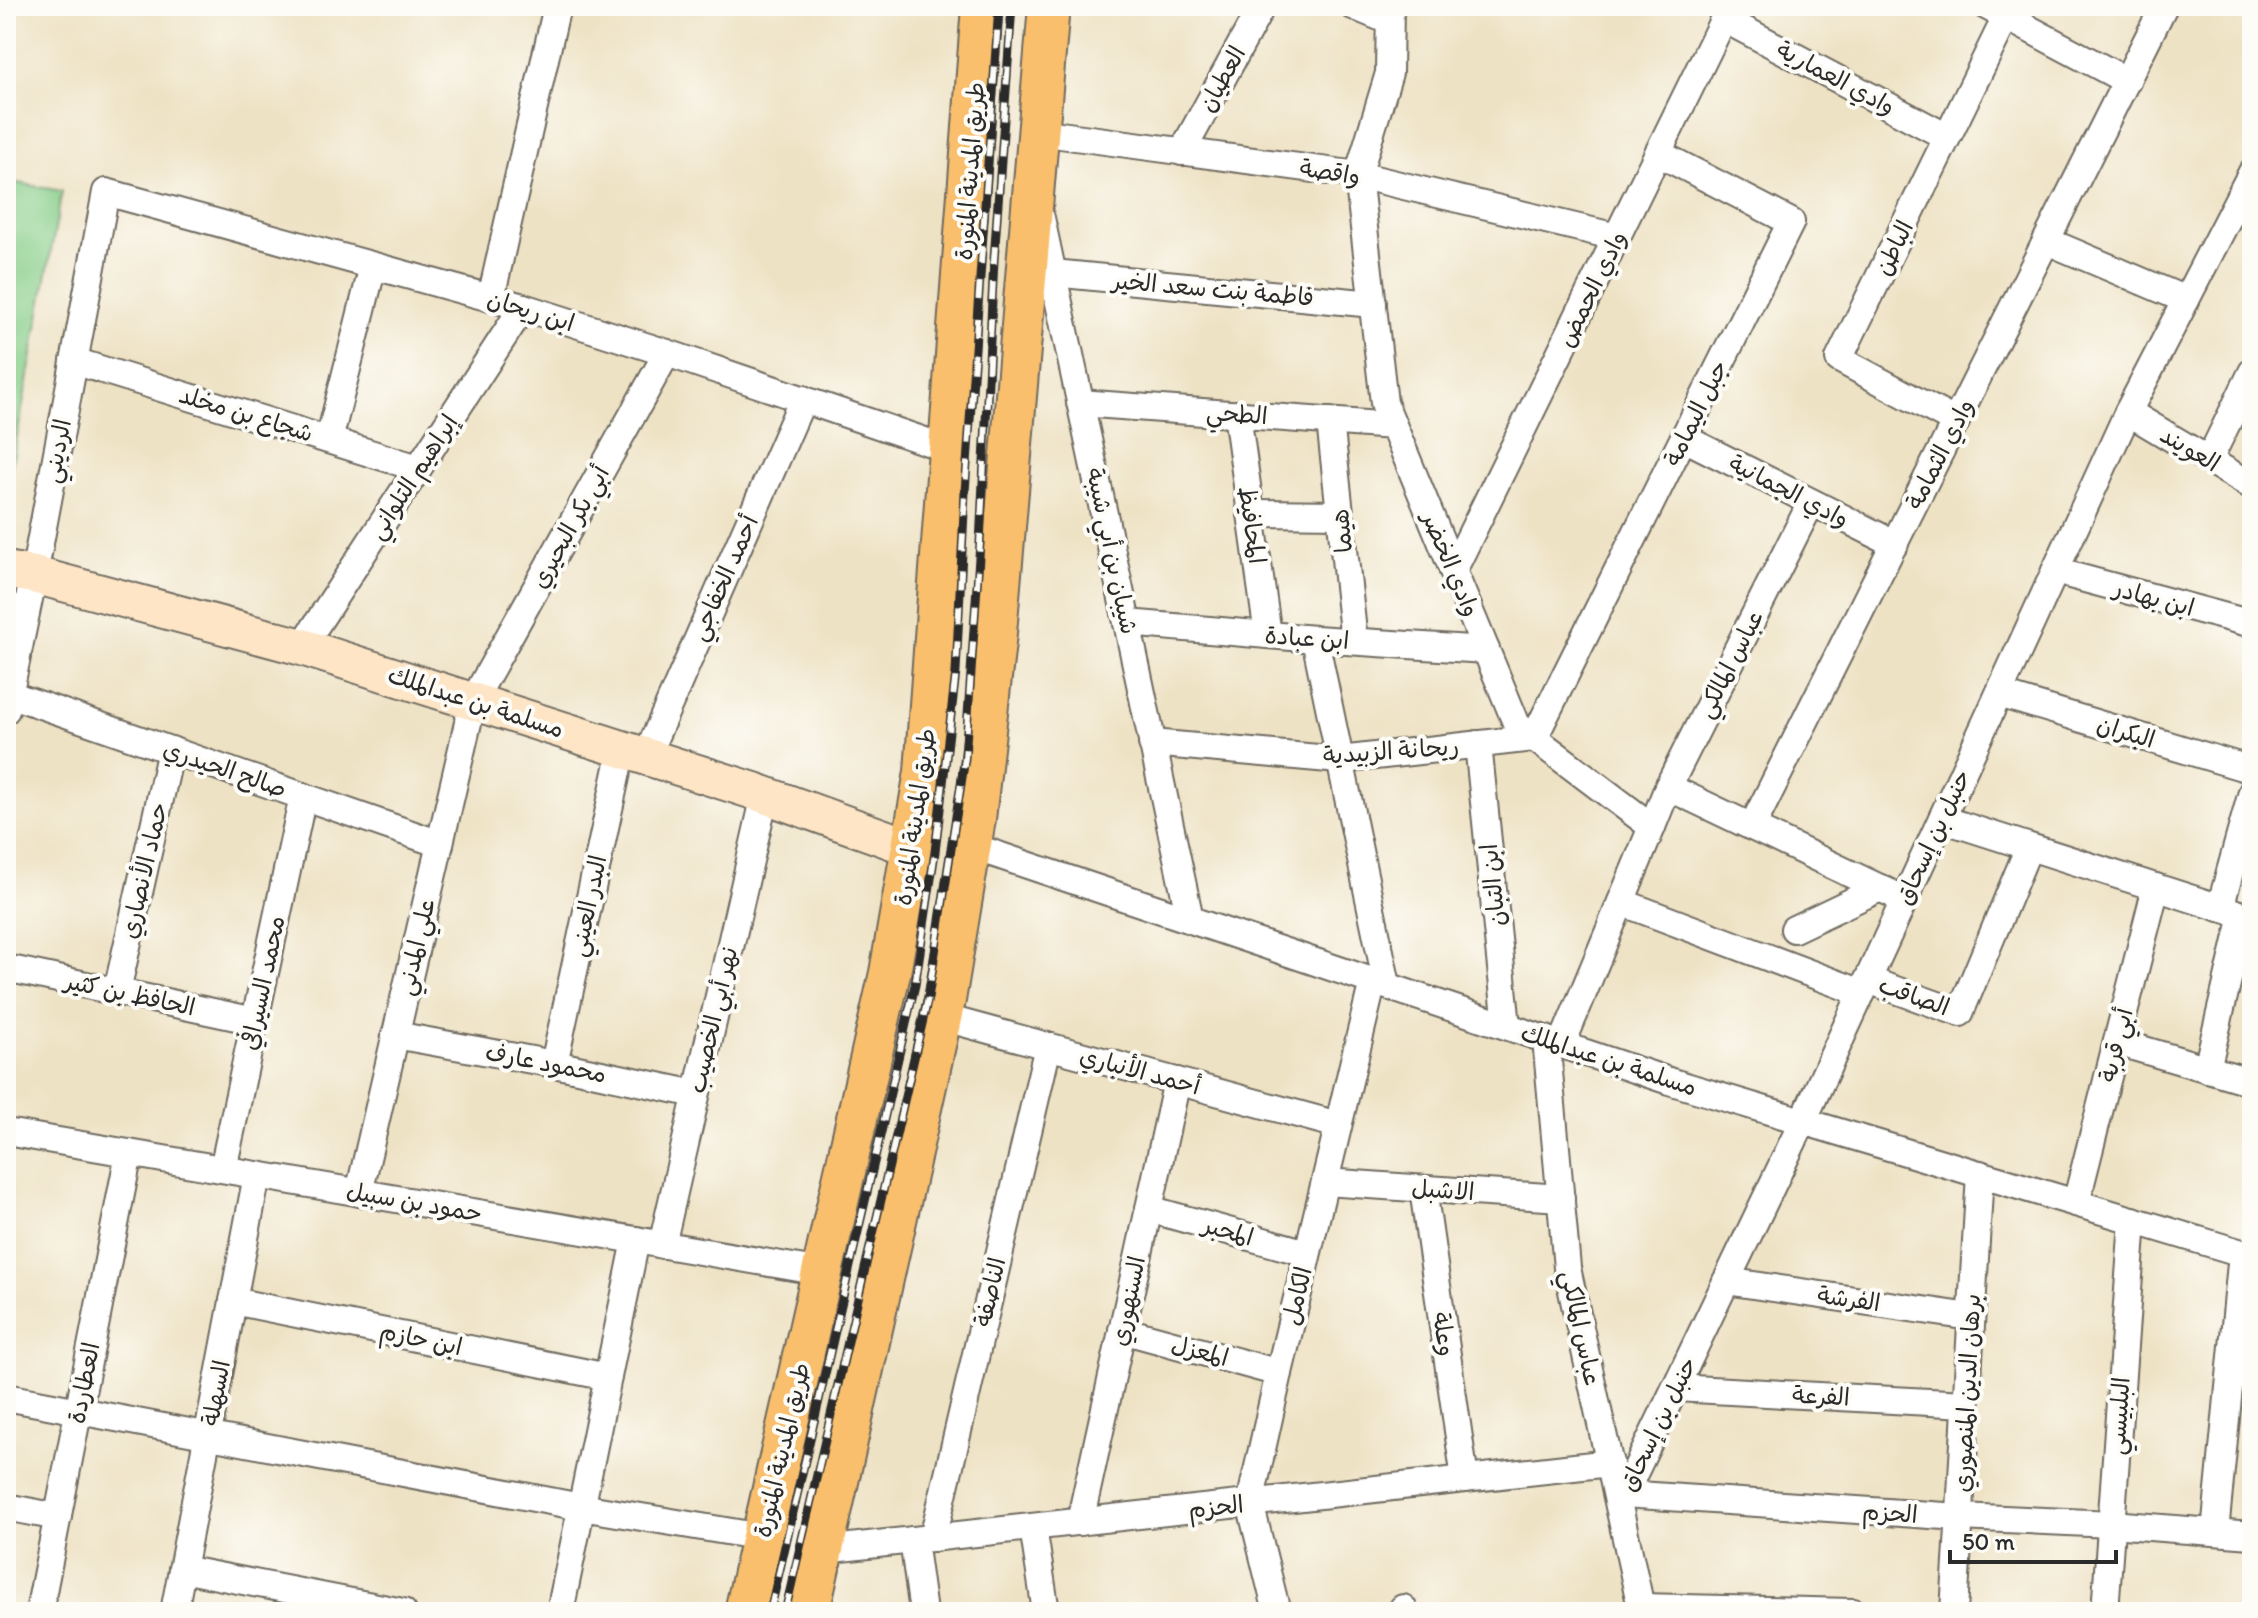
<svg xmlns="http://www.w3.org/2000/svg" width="2258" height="1618" viewBox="0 0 2258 1618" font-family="Itim,'Playpen Sans Arabic',sans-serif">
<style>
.green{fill:#86cd89;stroke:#587c5a;stroke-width:2}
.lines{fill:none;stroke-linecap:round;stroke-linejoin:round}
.minor-casing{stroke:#6f6b61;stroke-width:30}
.secondary-casing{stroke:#6f6b61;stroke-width:40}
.primary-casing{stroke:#6f6b61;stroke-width:44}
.minor{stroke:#fff;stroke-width:26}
.secondary{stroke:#fde5c5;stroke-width:36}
.primary{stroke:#f9bf6d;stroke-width:40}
.rail-casing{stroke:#2b2b2b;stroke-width:9}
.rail{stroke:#fdfcf7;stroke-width:6;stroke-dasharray:18;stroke-linecap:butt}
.labels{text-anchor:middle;stroke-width:8;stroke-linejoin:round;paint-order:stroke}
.street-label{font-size:24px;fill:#2b2b2b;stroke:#fdfcf7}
</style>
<rect width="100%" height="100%" fill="#fdfcf7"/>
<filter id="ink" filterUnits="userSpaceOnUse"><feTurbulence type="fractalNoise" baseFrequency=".0125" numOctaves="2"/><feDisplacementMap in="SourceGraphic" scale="16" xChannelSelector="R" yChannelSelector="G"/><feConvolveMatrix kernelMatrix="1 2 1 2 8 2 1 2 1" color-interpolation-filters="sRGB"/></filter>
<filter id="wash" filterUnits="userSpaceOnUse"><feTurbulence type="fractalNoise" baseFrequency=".006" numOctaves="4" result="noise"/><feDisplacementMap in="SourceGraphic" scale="32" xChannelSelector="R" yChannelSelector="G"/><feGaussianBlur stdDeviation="1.8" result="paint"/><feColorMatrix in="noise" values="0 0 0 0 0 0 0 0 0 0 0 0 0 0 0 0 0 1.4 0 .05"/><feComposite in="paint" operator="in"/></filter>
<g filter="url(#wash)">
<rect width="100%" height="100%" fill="#eee2c4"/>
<polygon class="green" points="6,181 62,191 10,475 6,474"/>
</g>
<g filter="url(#ink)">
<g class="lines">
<defs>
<g id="minor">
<polyline points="1353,6 1389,21"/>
<polyline points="1390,6 1389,73 1358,175 1384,403 1517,725 1652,827 1562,1044"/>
<polyline points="1986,6 2127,81"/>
<polyline points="1724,19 1947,137"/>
<polyline points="1038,132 1358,175 1617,237"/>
<polyline points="1182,152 1262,6"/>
<polyline points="1041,218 1190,919"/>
<polyline points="2047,241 2186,300"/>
<polyline points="1053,273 1373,304"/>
<polyline points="491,298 557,6"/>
<polyline points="74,361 418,468"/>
<polyline points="1080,403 1393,426"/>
<polyline points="2128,412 2252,486"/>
<polyline points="1237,414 1268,635"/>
<polyline points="1330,421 1354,641"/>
<polyline points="1956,422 1839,359 2006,17"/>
<polyline points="1684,438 1895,544"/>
<polyline points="329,440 373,266"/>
<polyline points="2209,460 2252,372"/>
<polyline points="1251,513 1340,514"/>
<polyline points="1453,571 1730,6"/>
<polyline points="2055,571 2252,624"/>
<polyline points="1127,623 1315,639 1486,650"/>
<polyline points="1315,639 1387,985"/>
<polyline points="302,647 523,307"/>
<polyline points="9,694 440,844"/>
<polyline points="1999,694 2252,770"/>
<polyline points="6,710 34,575 106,192 523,307 667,353 951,450"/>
<polyline points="1152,743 1340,760 1534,738 1791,222 1658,153"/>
<polyline points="1478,744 1507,1026"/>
<polyline points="646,757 803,399"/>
<polyline points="1668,787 1905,900"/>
<polyline points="1942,819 2252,918"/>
<polyline points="1652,827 1668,787 1811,503"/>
<polyline points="1752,827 2164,6"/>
<polyline points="971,846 1669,1081 2252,1256"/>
<polyline points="1621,902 1862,993"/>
<polyline points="2220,908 2252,792"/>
<polyline points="1794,929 1880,888"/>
<polyline points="6,968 255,1021"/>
<polyline points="1868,980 1960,1013 2029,847"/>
<polyline points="117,991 171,750"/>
<polyline points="941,1017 1338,1125"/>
<polyline points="395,1035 554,1064 696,1094"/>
<polyline points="1546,1039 1567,1268 1642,1612"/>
<polyline points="2117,1042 2252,1082"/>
<polyline points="554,1064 622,749"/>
<polyline points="2207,1069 2243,915"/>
<polyline points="6,1132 822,1272"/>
<polyline points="223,1169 303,796"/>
<polyline points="1325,1182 1561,1198"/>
<polyline points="1423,1189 1465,1479"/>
<polyline points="359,1193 473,701 667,353"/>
<polyline points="2076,1203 2156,887"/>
<polyline points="1149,1209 1307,1253"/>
<polyline points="662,1245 765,795"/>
<polyline points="1726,1281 1971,1317"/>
<polyline points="233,1301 608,1377"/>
<polyline points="1122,1330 1279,1373"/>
<polyline points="1675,1388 1966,1404"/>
<polyline points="6,1397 581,1507 762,1537"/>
<polyline points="1624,1494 1960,1517 2111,1524 2252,1535"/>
<polyline points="1619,1505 1803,1121 2128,412 2252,172"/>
<polyline points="6,1507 58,1517"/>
<polyline points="1080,1522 1177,1081"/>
<polyline points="1033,1527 1046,1612"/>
<polyline points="2215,1532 2242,1253"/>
<polyline points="933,1538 1048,1046"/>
<polyline points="913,1540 923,1612"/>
<polyline points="823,1550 1610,1463"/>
<polyline points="182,1569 403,1612"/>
<polyline points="1641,1607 1853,1612"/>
<polyline points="1403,1608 1404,1612"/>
<polyline points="39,1612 129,1153"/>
<polyline points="174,1612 257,1175"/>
<polyline points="560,1612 636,1240"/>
<polyline points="1277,1612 1250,1503 1279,1373 1373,981"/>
<polyline points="1954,1612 1980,1174"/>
<polyline points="2105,1612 2133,1220"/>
</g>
<polyline id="secondary" points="6,570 34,575 302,647 754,791 912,848"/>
<g id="primary">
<polyline points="745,1612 890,973 925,772 982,6"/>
<polyline points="809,1612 945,1000 975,819 996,633 1049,6"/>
</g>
</defs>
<use href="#minor" class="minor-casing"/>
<use href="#secondary" class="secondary-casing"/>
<use href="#primary" class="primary-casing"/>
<use href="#minor" class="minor"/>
<use href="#secondary" class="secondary"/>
<use href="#primary" class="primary"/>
<defs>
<g id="rail">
<polyline points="770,1612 915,985 935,852 956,672 965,492 999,6"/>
<polyline points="785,1612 928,998 965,758 980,543 994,260 1012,6"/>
</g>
</defs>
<use href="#rail" class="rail-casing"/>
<use href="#rail" class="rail"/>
</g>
</g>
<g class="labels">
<g class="street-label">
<text transform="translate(1836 78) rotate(28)" y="8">وادي العمارية</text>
<text transform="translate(1222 79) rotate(-61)" y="8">العطيان</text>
<text transform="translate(970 171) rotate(-86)" y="8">طريق المدينة المنورة</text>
<text transform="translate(1330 172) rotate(9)" y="8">واقصة</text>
<text transform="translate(1894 248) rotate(-64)" y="8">الباطن</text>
<text transform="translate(1213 289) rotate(5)" y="8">فاطمة بنت سعد الخير</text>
<text transform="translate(1592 289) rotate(-64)" y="8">وادي الحمض</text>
<text transform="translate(531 311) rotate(17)" y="8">ابن ريحان</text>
<text transform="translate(1696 413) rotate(-64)" y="8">جبل اليمامة</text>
<text transform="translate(246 414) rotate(17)" y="8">شجاع بن مخلد</text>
<text transform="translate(1237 414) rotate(4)" y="8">الطحي</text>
<text transform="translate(2190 449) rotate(31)" y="8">العويند</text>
<text transform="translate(57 451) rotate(-79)" y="8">الرديني</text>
<text transform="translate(1940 454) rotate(-63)" y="8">وادي الثمامة</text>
<text transform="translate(413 477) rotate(-57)" y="8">إبراهيم التلواني</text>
<text transform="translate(1789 491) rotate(27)" y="8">وادي الجمانية</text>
<text transform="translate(1252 525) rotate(82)" y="8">المحافيظ</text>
<text transform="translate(570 527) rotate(-61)" y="8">أبي بكر البحيري</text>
<text transform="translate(1342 531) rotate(-96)" y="8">هيما</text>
<text transform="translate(1112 551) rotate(78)" y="8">شيبان بن أبي شيبة</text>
<text transform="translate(1451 564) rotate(67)" y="8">وادي الخضر</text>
<text transform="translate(724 578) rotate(-66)" y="8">أحمد الخفاجي</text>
<text transform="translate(2154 598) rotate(15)" y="8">ابن بهادر</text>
<text transform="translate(1307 638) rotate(4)" y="8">ابن عبادة</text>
<text transform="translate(1730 664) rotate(-63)" y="8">عباس المالكي</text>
<text transform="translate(476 702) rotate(18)" y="8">مسلمة بن عبدالملك</text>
<text transform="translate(2126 732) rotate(17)" y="8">البكران</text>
<text transform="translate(1391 751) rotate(-4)" y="8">ريحانة الزبيدية</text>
<text transform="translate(225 769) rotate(19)" y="8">صالح الحيدري</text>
<text transform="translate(915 817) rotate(-82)" y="8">طريق المدينة المنورة</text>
<text transform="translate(1933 837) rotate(-65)" y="8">حنبل بن إسحاق</text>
<text transform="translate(144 871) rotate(-77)" y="8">حماد الأنصاري</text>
<text transform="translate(1493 885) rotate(-96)" y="8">ابن التبان</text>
<text transform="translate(588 906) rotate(-78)" y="8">البدر العيني</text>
<text transform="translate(416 947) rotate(-77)" y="8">علي المدني</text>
<text transform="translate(263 983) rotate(-78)" y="8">محمد السيرافي</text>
<text transform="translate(130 994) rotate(12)" y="8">الحافظ بن كثير</text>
<text transform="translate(1914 996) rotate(20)" y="8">الصاقب</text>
<text transform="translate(713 1020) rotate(-77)" y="8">نهر أبي الخصيب</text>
<text transform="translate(2116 1045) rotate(-76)" y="8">أبي قربة</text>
<text transform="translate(1609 1060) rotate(18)" y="8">مسلمة بن عبدالملك</text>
<text transform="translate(546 1063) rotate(11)" y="8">محمود عارف</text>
<text transform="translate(1140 1071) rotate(15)" y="8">أحمد الأنباري</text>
<text transform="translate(1443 1190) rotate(4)" y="8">الاشبل</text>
<text transform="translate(414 1202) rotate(10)" y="8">حمود بن سبيل</text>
<text transform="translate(1228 1231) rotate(16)" y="8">المحبر</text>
<text transform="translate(990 1292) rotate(-77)" y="8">الناصفة</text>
<text transform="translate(1297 1296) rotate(-76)" y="8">الكامل</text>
<text transform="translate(1849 1299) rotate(8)" y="8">الفرشة</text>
<text transform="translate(1128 1301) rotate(-78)" y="8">السنهوري</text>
<text transform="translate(1581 1328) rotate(78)" y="8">عباس المالكي</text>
<text transform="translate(1444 1334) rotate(82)" y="8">وعلة</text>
<text transform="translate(421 1339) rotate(12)" y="8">ابن حازم</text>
<text transform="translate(1200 1351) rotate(15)" y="8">المعزل</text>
<text transform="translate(84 1383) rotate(-79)" y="8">العطاردة</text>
<text transform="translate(216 1393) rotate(-79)" y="8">السهلة</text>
<text transform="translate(1967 1393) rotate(-87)" y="8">برهان الدين المنصوري</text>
<text transform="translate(1821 1396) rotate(3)" y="8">الفرعة</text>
<text transform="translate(2119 1416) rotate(-86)" y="8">البلبيسي</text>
<text transform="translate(1658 1424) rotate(-64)" y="8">حنبل بن إسحاق</text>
<text transform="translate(782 1450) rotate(-77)" y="8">طريق المدينة المنورة</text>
<text transform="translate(1216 1507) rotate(-6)" y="8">الحزم</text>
<text transform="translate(1890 1513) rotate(4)" y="8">الحزم</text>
</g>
</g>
<rect width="2258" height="1618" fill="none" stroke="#fdfcf7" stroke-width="32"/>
<path d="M1950 1550v12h166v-12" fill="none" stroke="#2b2b2b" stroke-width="4"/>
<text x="1962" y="1550" font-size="24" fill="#2b2b2b" stroke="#fdfcf7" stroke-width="6" paint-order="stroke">50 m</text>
</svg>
